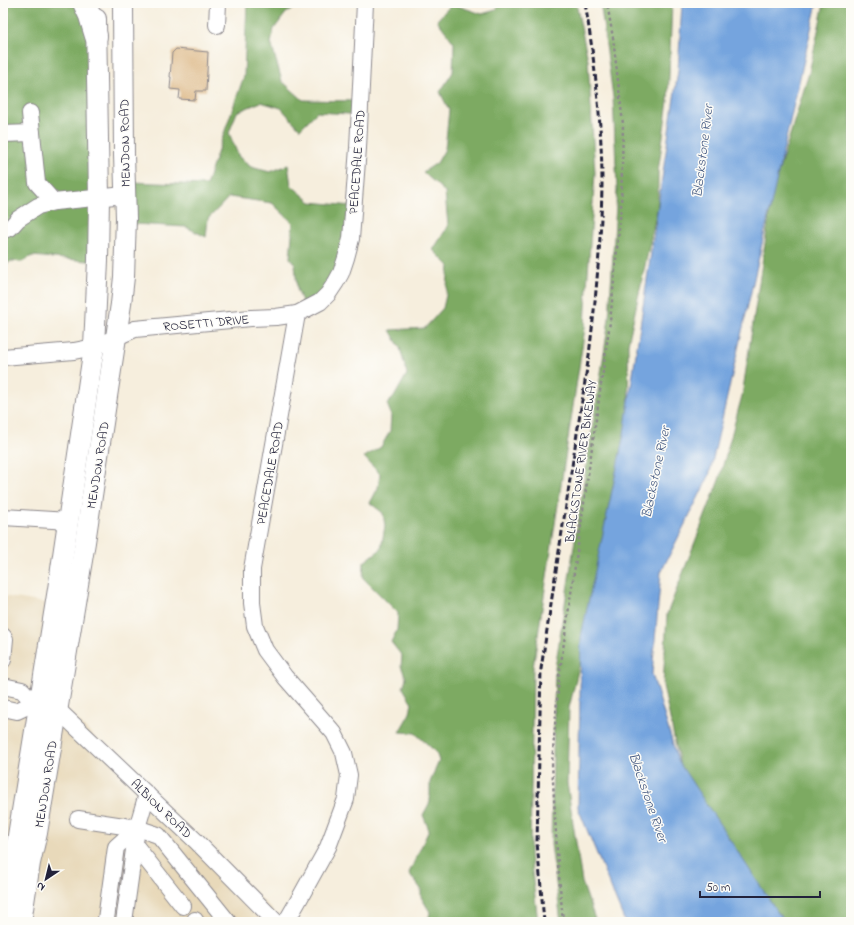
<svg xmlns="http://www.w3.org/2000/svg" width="854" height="925" viewBox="0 0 854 925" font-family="'Indie Flower',sans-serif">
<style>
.built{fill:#e8d9ba}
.forest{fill:#7daa62;stroke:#50664e}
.water{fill:#75a4de;stroke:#4c638c}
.building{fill:#debb8c}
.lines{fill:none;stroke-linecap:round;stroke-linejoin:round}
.minor-casing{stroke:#8c888c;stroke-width:18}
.major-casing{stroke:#8c888c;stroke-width:22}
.highway-casing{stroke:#8c888c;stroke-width:24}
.path{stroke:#8c888c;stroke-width:2.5;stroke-dasharray:3 3;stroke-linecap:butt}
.minor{stroke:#fff;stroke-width:16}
.major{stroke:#fff;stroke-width:20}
.highway{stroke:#fff;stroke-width:22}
.rail{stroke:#22223b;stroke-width:3;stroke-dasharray:6 3;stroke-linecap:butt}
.labels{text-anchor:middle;stroke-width:3;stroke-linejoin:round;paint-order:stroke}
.street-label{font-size:13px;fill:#22223b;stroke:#fdfcf7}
.water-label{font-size:14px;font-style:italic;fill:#475c84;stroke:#fdfcf7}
</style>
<rect width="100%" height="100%" fill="#fdfcf7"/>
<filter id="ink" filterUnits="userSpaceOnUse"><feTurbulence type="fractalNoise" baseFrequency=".025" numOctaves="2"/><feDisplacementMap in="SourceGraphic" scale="8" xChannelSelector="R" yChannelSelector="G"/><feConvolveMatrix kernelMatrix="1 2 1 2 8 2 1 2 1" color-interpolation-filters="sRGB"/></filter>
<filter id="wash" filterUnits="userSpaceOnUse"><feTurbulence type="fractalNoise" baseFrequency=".012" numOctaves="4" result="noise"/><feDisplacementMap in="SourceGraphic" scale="16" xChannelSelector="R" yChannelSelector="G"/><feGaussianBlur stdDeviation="0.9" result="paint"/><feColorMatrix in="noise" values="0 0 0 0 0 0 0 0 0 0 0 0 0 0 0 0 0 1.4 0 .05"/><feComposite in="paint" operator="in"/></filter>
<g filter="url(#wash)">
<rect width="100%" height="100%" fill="#f6eedd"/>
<polygon class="built" points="3,596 64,606 50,694 285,922 9,922 17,858 3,854"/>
<g class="forest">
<polygon points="3,3 88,3 99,262 32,256 22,262 11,261 3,267"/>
<polygon points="247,3 318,3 301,5 286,13 274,29 271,43 282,81 303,100 358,101 364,115 317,112 300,129 281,108 261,102 237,112 229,133 239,157 251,167 270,172 288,165 291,185 311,202 352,206 343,275 305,309 297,289 295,264 290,258 293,223 272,203 229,197 208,219 206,237 186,227 133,224 131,182 206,185 244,76"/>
<polygon points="500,3 576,3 588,60 595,173 587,288 585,328 533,668 530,855 538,922 428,922 430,912 421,897 421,889 409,873 429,830 423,815 430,802 430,782 439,761 436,752 415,733 399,732 410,713 412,703 403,688 406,678 401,666 402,656 391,642 397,630 398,613 363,578 364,562 381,549 385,526 383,513 370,503 378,488 380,474 364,457 381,447 390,431 391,414 387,404 394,397 407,374 400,348 390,330 425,328 443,308 446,295 449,266 433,250 448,226 445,192 423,172 437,163 445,149 449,110 440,92 453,72 454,43 437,20 452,4 482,14 496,10"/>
<polygon points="608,3 635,3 638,7 638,3 672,3 668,101 658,172 658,206 628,344 629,434 598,589 569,708 567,783 582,882 596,922 561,922 551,844 555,668 605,347 609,318 617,189 613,97 601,8"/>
<polygon points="824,3 851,3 851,922 771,922 683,779 663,686 667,614 719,480 742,396 773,190 809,73"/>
</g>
<polygon class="water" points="682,3 817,3 709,476 661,572 652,674 678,761 784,922 625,922 578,808 581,637 624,434 678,71"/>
<g id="blocks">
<polygon class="building" points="176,49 208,52 206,91 196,91 195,100 179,99 180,90 170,89 171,77 170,77 172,53"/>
</g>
</g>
<g filter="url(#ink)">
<use href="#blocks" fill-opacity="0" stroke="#8c888c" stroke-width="1"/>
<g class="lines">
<defs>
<g id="minor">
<polyline points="217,25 218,3"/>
<polyline points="30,113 37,183 54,202"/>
<polyline points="3,134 32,133"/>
<polyline points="3,230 10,228 18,219 38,206 54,202 125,195"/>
<polyline points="3,357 74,351 94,347 135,329 251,318 276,317 297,314 320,302 328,294 336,282 341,273 346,258 351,239 358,148 365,3"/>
<polyline points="3,517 69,521"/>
<polyline points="3,636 5,639 3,660"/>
<polyline points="3,686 22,690 34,703 57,709 196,841 276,922"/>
<polyline points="3,708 17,711 34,703"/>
<polyline points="78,819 137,828 158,835 228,922"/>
<polyline points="135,845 183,906"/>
<polyline points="195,920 196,922"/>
<polyline points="107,922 106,919 116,847 137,828"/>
<polyline points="124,922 137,828 147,794"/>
<polyline points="286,922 297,903 328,847 346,799 349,775 344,753 334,733 285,677 265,650 255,626 252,603 252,569 297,314"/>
</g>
<g id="major">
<polyline points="4,922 58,589 94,347 98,260 99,198 96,19"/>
<polyline points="21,922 30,863 37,833 85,542 121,304 124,277 126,218 124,155 123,3"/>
</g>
<polyline id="highway" points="84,3 90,16 96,36"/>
</defs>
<use href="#minor" class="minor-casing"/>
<use href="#major" class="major-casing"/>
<use href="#highway" class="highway-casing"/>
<polyline class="path" points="563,922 557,851 552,763 559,677 610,322 621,208 623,124 613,38 607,3"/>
<use href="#minor" class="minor"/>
<use href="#major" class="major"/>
<use href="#highway" class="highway"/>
<path class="rail" d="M544,922L537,842L541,669L589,355C596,298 601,242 602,185C602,124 595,63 585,3"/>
</g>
</g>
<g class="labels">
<g class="street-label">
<text transform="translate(124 143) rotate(-91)" y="5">MENDON ROAD</text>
<text transform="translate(356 162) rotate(-86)" y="5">PEACEDALE ROAD</text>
<text transform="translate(206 322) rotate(-5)" y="5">ROSETTI DRIVE</text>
<text transform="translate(580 461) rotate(-82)" y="5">BLACKSTONE RIVER BIKEWAY</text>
<text transform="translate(97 465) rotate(-81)" y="5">MENDON ROAD</text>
<text transform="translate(269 473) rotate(-80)" y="5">PEACEDALE ROAD</text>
<text transform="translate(45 784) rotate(-81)" y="5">MENDON ROAD</text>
<text transform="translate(162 808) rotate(44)" y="5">ALBION ROAD</text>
</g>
<g class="water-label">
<text transform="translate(702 151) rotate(-83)" y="5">Blackstone River</text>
<text transform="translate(655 472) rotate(-78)" y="5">Blackstone River</text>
<text transform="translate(649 797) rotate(71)" y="5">Blackstone River</text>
</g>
</g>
<rect width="854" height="925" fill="none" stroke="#fdfcf7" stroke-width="16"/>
<g transform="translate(46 879) rotate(215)" stroke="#fdfcf7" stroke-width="3" paint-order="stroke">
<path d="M0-3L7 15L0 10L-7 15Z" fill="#22223b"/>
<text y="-6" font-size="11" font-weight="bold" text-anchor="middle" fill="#22223b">N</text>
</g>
<path d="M700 891v6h120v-6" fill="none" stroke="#22223b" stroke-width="2"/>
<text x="706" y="891" font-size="12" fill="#22223b" stroke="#fdfcf7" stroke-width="3" paint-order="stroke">50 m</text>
</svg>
